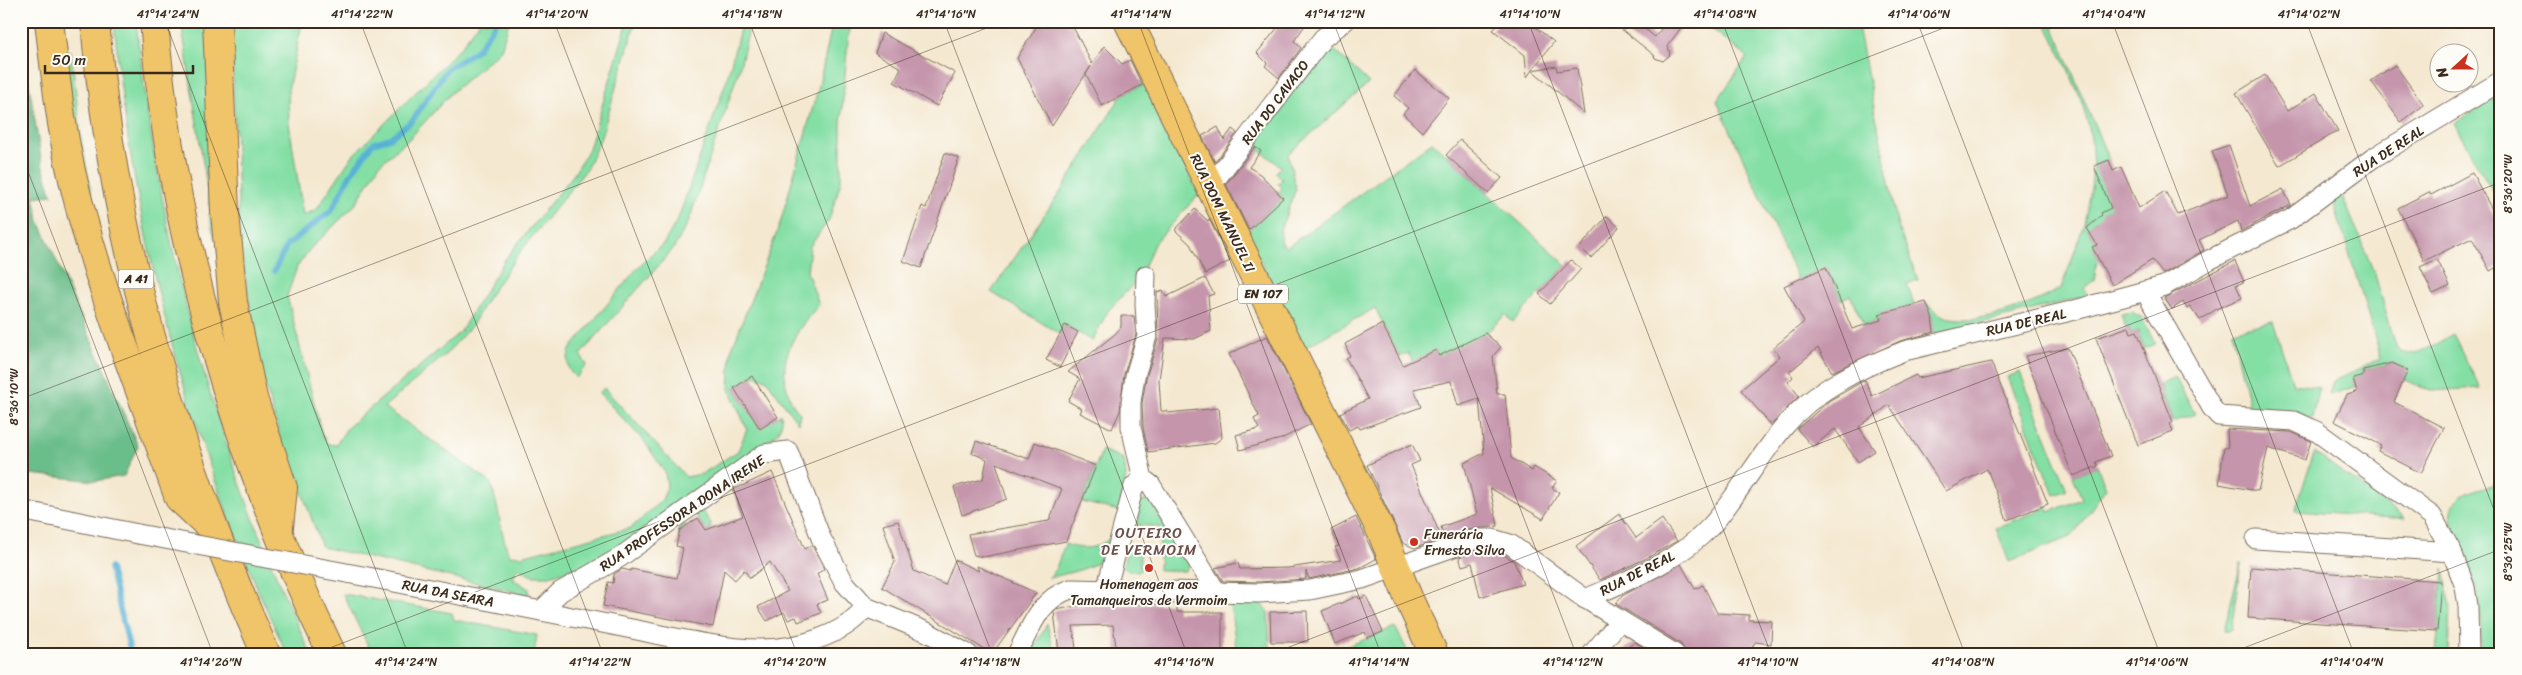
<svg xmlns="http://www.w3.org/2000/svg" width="2522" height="675" viewBox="0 0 2522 675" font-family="Sriracha,sans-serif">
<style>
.green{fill:#84dfa5;stroke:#608462}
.forest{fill:#6bbe8a;stroke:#537454}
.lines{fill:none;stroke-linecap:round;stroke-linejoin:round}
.stream{stroke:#57b1d5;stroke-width:5.5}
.building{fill:#c595ab}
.street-casing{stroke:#7c6c5c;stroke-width:21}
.primary-casing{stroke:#7c6c5c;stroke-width:30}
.highway-casing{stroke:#7c6c5c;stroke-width:30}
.street{stroke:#fff;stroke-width:19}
.primary{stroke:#f0c469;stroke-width:28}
.highway{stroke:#f0c469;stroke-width:28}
.street-bridge-casing{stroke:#7c6c5c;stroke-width:21;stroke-linecap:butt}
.street-bridge{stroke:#fff;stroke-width:19}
.ticks{fill:none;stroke:#3b2a1e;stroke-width:1;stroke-opacity:0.45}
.poi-dot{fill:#c8321e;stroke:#fdfcf7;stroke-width:2}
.labels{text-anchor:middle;stroke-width:4;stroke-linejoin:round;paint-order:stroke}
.shield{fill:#fdfcf7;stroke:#75695f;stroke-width:1}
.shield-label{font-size:12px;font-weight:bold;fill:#3b2a1e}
.street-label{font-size:14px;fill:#3b2a1e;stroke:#fdfcf7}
.poi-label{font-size:14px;fill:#3b2a1e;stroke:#fdfcf7;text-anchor:start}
.neighbourhood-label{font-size:15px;letter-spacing:1px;fill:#6b4f4f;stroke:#fdfcf7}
.neatline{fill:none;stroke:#3b2a1e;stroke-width:2}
.ticks-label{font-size:12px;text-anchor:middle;fill:#3b2a1e}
</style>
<rect width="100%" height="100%" fill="#fdfcf7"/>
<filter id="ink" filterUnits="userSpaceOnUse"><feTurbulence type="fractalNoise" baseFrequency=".02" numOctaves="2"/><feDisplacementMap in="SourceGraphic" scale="10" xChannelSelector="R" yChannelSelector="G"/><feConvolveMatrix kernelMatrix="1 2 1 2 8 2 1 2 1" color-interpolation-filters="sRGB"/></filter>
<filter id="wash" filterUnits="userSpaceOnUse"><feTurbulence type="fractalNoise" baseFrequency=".0096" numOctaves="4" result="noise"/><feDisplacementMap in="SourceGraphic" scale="20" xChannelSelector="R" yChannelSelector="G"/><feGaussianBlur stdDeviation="1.12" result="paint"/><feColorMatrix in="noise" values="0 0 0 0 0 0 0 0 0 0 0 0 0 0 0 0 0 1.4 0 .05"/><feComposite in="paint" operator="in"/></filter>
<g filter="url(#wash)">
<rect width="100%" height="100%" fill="#f4e8d0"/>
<g class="green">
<polygon points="59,21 64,21 66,51 71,51 80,129 93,203 90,211"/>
<path d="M114,21H136C161,248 213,446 311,654H287C193,455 133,241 114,21Z"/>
<polygon points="181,21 208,21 214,239 209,214 211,213"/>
<path d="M231,21H306L301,28L288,90L289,123L303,215L316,210L353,155L459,49L480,21H509L501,50L451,93L409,139L380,164L355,205L310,249L297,267L287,296L322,435L328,444L336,445L347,428L460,332L506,258L574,174L589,149L628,21H636L601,137L586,170L520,252L487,299L473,324L446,354L384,407L490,482C499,506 500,531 509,555L521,556L631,528L662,500L667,487L665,472L644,441L599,393L604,388L686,477L702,474L738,451L747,429L729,389L731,351L779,227L818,89L833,21H852L848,39L841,123V181L829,220L810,246L807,272L819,305C797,329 778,356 787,389C790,399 792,406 800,413L798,423L766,379L752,376L734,388L760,428L781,414L782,422L778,433L691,500L608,558L550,576H532L517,568L513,579L529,589V595L322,547L289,457L286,458L259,363L243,263L239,228Z"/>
<path d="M742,21H751L739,70L689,221L674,248L580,355L587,365L576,378C566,369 566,360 571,348L639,266L664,243L678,219L727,79Z"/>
<path d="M1701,21H1857L1897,223L1918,280L1907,284L1915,308L1927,304C1932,309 1942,317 1950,318C1981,324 2035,305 2061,288C2078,244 2096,198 2092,151C2090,106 2063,61 2045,21H2051L2109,160L2094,166L2125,200L2102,213L2104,218L2095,221L2087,228L2097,245L2093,247L2098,258L2094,280L2084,288L2087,296L1934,335L1932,317L1929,311L1879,314L1881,320L1864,325L1850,295L1841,300L1826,267L1798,280L1717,101L1747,57Z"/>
<polygon points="1326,42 1369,83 1288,154 1296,189 1280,230 1282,244 1287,247 1432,142 1566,265 1513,322 1505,315 1487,332 1464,344 1466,350 1441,361 1412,361 1408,353 1400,357 1375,308 1304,348 1246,232 1283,198 1277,193 1282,188 1278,184 1282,179 1275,173 1281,167 1252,144"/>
<polygon points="1145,84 1199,194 1154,244 1140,277 1108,311 1092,341 1065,325 1060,334 991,292 1061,191 1122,95"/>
<polygon points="2494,98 2501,109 2501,206 2454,124"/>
<path d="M2342,195L2375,275L2397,349C2411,363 2440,341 2453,334L2480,388L2429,391L2404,379L2407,370L2392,363L2363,370V375L2353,378L2355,387L2329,395L2333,381L2381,358L2333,200Z"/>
<polygon points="2132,312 2141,317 2156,344 2144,348 2138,331 2131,333 2129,327 2126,328 2121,314"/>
<polygon points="2273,321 2293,384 2319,387 2312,418 2250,409 2232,331"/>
<polygon points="2020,372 2067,490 2054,495 2007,377"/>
<polygon points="2175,377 2195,414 2173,422 2159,384"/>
<polygon points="1102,450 1124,459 1126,476 1119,511 1082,502"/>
<polygon points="2314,452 2406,519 2295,511"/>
<polygon points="2097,466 2106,488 2072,536 2009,562 1996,528 2047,507 2049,512 2082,499 2073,476"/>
<path d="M2501,482V654H2480C2482,632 2481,607 2475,585C2469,564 2438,519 2458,499C2467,490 2488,487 2501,482Z"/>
<polygon points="1140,501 1151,501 1190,564 1185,571 1159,571 1160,527 1137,525"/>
<polygon points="700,508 711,523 707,542 678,536 681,519 693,536 705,528 693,512"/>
<path d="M1113,536C1111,542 1110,550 1107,555C1095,569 1066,573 1049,578L1056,568L1065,544C1084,551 1098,549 1113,536Z"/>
<polygon points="1127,549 1140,550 1140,571 1128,571 1123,565"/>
<polygon points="2241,563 2231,630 2224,630"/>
<polygon points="2443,569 2450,607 2448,654 2436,654"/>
<polygon points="343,594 452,613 454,620 537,635 534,654 372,654"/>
<polygon points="1260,603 1268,612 1270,654 1237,654 1230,604"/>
<polygon points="1047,624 1055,654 1031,654"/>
<polygon points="1395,627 1409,654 1327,654 1331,653"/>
</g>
<polygon class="forest" points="21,34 42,164 52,195 34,197 39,221 138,446 124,476 95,481 21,473"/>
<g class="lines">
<g class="stream">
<polyline points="274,271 287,245 332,210 350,175 373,143 390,138 412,121 447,69 477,50 497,21"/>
<polyline points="110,568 131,654"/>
</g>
</g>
<g id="blocks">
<g class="building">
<polygon points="1040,21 1070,21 1092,64 1104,46 1122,64 1130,60 1142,85 1102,106 1086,74 1091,66 1052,126 1017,58"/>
<polygon points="1283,21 1308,21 1294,41 1301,48 1279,78 1265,66 1267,63 1257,53"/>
<polygon points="1502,21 1528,21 1554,42 1532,70 1556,66 1557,71 1577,68 1584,114 1532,70 1527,77 1525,55 1493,30"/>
<polygon points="1611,21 1635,21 1655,37 1667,21 1686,21 1668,45 1670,55 1663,61 1655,58 1654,55"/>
<polygon points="882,33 955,73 937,106 894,82 901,68 875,53"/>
<polygon points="2395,65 2424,105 2401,122 2371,81"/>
<polygon points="1415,70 1449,98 1422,132 1403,114 1408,108 1394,96"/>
<polygon points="2265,75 2287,111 2316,93 2338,131 2279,166 2236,93"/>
<polygon points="1218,127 1224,140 1232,129 1237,133 1215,162 1202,136"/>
<polygon points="1460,140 1502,178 1488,193 1446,155"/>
<polygon points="2229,145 2250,206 2283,189 2291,205 2241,231 2238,221 2199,240 2204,250 2163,274 2152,260 2112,285 2092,247 2097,245 2087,228 2102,215 2101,213 2111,208 2094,166 2109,160 2113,171 2121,167 2139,208 2165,191 2178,215 2228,195 2212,151"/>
<polygon points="1255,147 1261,151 1249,167 1261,175 1283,198 1249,230 1226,184"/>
<polygon points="945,153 959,158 921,268 903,261 922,206 926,208"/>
<polygon points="2472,173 2501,226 2501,265 2490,271 2472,238 2424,261 2398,208 2429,192 2431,195"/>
<polygon points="1195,209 1208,221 1209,219 1230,261 1205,274 1190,244 1175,230"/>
<polygon points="1607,216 1619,227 1591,258 1580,247"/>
<polygon points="2437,259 2450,286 2433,294 2420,267"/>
<polygon points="1571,260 1581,269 1550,304 1539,294"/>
<polygon points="2235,261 2244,282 2236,285 2242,298 2218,308 2200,320 2190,306 2187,308 2183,302 2172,309 2164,298"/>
<polygon points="1826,267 1852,329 1881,320 1879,314 1926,302 1932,317 1934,332 1900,341 1832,372 1818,348 1789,372 1793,377 1788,382 1799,396 1771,425 1741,390 1780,356 1773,348 1804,322 1784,286"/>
<polygon points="1205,278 1214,294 1208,296 1211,331 1194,339 1165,338 1159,380 1161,411 1167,411 1167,413 1219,408 1222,438 1215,443 1148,452 1143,428 1142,403 1146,378 1158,339 1157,292 1163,290 1166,297"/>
<polygon points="1121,316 1134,316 1136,335 1124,374 1120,411 1112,429 1080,413 1082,409 1068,401 1080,379 1068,372 1115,334 1121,327"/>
<polygon points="1382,324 1403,365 1436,350 1439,356 1485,333 1501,347 1493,356 1497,394 1505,394 1511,458 1532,471 1534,467 1557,481 1552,488 1559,492 1543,519 1490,488 1498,526 1458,531 1460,533 1451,536 1450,532 1443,534 1441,527 1477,514 1464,463 1484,453 1479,399 1458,406 1451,381 1414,389 1421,407 1360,429 1358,426 1349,430 1340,413 1368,399 1346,358 1350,356 1345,344"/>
<polygon points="1065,325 1078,332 1060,367 1046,360"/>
<polygon points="2129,327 2131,333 2137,331 2173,422 2170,424 2173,431 2138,445 2096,338"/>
<polygon points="1267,336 1311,424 1281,439 1240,450 1236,435 1259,429 1254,419 1259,416 1229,354"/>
<polygon points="2068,348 2111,456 2096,462 2098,466 2073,476 2025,356"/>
<polygon points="1991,362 2048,504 2007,520 1987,469 1946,491 1889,405 1859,427 1875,451 1858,462 1835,429 1813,447 1797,429 1830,400 1865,380 1872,396 1916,375 1918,378"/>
<polygon points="2392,363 2408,370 2394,402 2444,428 2421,473 2378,451 2381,445 2334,421 2347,395 2357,392 2353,378 2363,375 2363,370"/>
<polygon points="752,376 778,417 760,429 734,388"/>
<polygon points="2227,429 2291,432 2311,441 2305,460 2268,448 2258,491 2219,484 2224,448 2228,447"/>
<polygon points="976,441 990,446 990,444 991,446 1029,459 1035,442 1096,466 1066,541 983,557 974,555 968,534 1049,521 1062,489 996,463 1007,499 962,515 954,487 983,479 987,459 972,453"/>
<polygon points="1412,444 1420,461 1411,465 1442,539 1415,548 1403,543 1367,465"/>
<polygon points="772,472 805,549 812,545 824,569 817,574 828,600 817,604 821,613 798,622 796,617 788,620 784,612 767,621 758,607 788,591 770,562 750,578 744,570 735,580 724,570 713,627 603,606 608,582 613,583 614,574 622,569 631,571 631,569 677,578 683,548 676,546 680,530 698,518 706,530 743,516 733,490"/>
<polygon points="1619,514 1636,538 1662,519 1677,541 1647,558 1600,580 1576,546"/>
<polygon points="1356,517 1376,559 1359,568 1309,579 1306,571 1306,579 1259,582 1223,581 1215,568 1238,563 1240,569 1288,568 1341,560 1335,547 1339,546 1331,530"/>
<polygon points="898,521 914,571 945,585 955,560 979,571 977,566 1036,593 992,654 882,587 895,562 883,525"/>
<polygon points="1478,550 1500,553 1514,561 1523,584 1480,597 1472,563 1462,566 1459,557"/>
<polygon points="1681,564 1695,589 1703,585 1717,613 1749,615 1749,620 1772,621 1771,644 1755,642 1749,654 1686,654 1681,644 1616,604 1622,596"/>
<polygon points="2251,567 2441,581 2437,631 2248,618"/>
<polygon points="1358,596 1359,599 1366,596 1383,632 1367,638 1365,632 1335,644 1322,611"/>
<polygon points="1162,604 1177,604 1177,612 1222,612 1222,654 1117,654 1113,625 1073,626 1076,649 1059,653 1054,612 1056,610 1076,606"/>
<polygon points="1307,611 1308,642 1271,642 1270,612"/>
<polygon points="1635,642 1653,654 1618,654"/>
</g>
</g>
</g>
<g filter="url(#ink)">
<use href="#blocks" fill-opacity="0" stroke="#7c6c5c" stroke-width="1"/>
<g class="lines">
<defs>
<g id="street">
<polyline points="1210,187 1323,38 1345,21"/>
<polyline points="2145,291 2212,408 2219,416 2294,421 2316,431 2432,516 2452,552 2465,587 2468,606 2469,654"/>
<polyline points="1143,479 1131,427 1131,402 1135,376 1147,336 1145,304 1146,275"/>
<polyline points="1143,479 1151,485 1217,593"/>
<polyline points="21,510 138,534"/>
<polyline points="2256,539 2452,552"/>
<path d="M384,580C464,596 543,611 622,627C663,635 719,649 760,649C796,649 844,636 866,607"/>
<polyline points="1106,590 1134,486 1143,479"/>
<path d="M1585,599C1629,580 1679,561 1712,525C1738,495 1758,458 1784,427C1814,390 1860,368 1904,351L2071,311L2164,286L2211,259L2291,219L2373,158L2501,81"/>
<polyline points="541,611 560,592 619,558 764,454 788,451 821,538 844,582 866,607 927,632 968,654"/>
<path d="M1017,654C1031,627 1039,600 1070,589L1259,593L1310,590L1362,579L1476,539H1493L1510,544L1581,596L1675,654"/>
<polyline points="1592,654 1620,621"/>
</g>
<polyline id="primary" points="1128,21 1382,533 1408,597 1434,654"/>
<g id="highway">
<path d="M49,21C55,71 60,122 71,171C96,283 141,390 179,498L208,525"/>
<path d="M95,21C112,241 176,453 266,654"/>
<path d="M154,21C171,240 237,457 332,654"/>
<polyline points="217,21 225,212 233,302 253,398 283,488 279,527"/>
</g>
</defs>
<use href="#street" class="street-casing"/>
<use href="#primary" class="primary-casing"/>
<use href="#highway" class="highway-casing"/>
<use href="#street" class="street"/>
<use href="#primary" class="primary"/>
<use href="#highway" class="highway"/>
<defs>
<polyline id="street-bridge" points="138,534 384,580"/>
</defs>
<use href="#street-bridge" class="street-bridge-casing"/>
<use href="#street-bridge" class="street-bridge"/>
</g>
</g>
<path class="ticks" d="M165,21L408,654M360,21L603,654M554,21L797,654M749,21L992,654M944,21L1187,654M1138,21L1381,654M1333,21L1576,654M1528,21L1771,654M1722,21L1965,654M1917,21L2160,654M2112,21L2354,654M2306,21L2501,528M21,32L48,21M21,153L213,654M21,399L1005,21M314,654L1962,21M1271,654L2501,182M2228,654L2501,549"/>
<g class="poi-dot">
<circle cx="1414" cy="542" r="5"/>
<circle cx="1149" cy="568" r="5"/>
</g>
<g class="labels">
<g class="shield">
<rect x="118.5" y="269.5" width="35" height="19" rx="4"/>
<rect x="1238" y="284.5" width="50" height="19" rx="4"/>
</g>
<g class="shield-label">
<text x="136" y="283">A 41</text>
<text x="1263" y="298">EN 107</text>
</g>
<g class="street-label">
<text transform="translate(1275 102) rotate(-53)" y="5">RUA DO CAVACO</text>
<text transform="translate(2388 151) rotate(-33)" y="5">RUA DE REAL</text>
<text transform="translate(1223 213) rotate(64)" y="5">RUA DOM MANUEL II</text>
<text transform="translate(2026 322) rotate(-13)" y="5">RUA DE REAL</text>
<text transform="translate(682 513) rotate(-34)" y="5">RUA PROFESSORA DONA IRENE</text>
<text transform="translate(1637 573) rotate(-27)" y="5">RUA DE REAL</text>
<text transform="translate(448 593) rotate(11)" y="5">RUA DA SEARA</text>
</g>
<g class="poi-label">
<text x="1424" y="539">Funerária<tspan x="1424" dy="16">Ernesto Silva</tspan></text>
<text x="1149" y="589" text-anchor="middle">Homenagem aos<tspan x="1149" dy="16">Tamanqueiros de Vermoim</tspan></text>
</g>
<g class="neighbourhood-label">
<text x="1149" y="538">OUTEIRO<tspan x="1149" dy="17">DE VERMOIM</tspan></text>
</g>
</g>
<rect width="2522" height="675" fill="none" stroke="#fdfcf7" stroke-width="55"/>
<g transform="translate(2454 68) rotate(249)"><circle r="24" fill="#fdfcf7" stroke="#afa8a0"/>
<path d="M0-4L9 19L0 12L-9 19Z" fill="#c8321e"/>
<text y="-8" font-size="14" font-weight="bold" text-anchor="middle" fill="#3b2a1e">N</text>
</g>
<path d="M45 65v8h148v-8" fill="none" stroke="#3b2a1e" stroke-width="2.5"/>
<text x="52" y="65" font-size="15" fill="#3b2a1e" stroke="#fdfcf7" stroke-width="4" paint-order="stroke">50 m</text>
<rect x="28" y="28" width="2466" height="620" class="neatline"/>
<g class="ticks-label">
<text x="168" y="18">41°14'24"N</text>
<text x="362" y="18">41°14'22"N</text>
<text x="557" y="18">41°14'20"N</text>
<text x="752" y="18">41°14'18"N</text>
<text x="946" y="18">41°14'16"N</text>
<text x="1141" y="18">41°14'14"N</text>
<text x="1335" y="18">41°14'12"N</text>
<text x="1530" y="18">41°14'10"N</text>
<text x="1725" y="18">41°14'08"N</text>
<text x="1919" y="18">41°14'06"N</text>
<text x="2114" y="18">41°14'04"N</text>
<text x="2309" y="18">41°14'02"N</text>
<text transform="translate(2508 184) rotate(-90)" y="4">8°36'20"W</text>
<text transform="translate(14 397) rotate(-90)" y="4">8°36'10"W</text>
<text transform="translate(2508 552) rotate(-90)" y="4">8°36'25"W</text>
<text x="211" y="666">41°14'26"N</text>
<text x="406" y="666">41°14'24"N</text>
<text x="600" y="666">41°14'22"N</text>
<text x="795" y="666">41°14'20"N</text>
<text x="990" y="666">41°14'18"N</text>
<text x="1184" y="666">41°14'16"N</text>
<text x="1379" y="666">41°14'14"N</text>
<text x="1573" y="666">41°14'12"N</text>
<text x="1768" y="666">41°14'10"N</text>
<text x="1963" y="666">41°14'08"N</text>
<text x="2157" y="666">41°14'06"N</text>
<text x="2352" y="666">41°14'04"N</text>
</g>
</svg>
